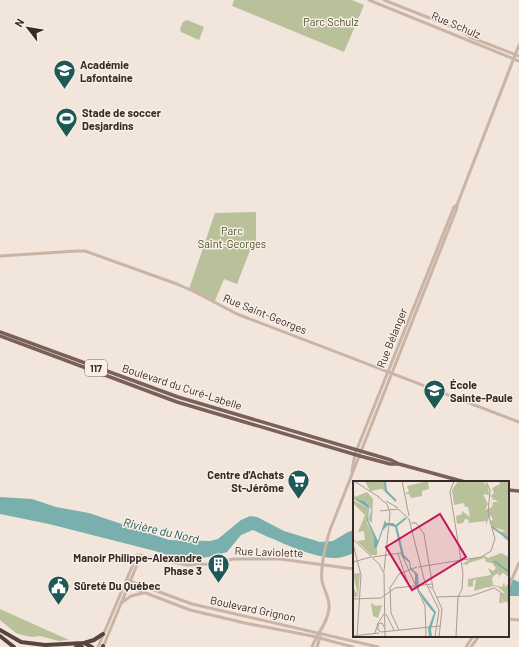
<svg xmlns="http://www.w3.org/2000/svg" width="519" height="647" viewBox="0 0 519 647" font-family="Barlow,sans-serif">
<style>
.green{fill:#b8c19a}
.water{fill:#79b0ad}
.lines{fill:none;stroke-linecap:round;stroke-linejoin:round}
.minor{stroke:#cab4a6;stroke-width:3}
.major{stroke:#796058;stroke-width:3.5}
.highway{stroke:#58443e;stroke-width:4}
.labels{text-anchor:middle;stroke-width:3;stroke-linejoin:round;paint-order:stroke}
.shield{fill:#faefe7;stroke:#716661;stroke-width:1}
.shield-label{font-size:10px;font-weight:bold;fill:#362b27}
.park-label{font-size:11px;fill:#49552b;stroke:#faefe7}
.street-label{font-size:11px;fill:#362b27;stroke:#faefe7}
.poi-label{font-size:11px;font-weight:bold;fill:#362b27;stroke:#faefe7;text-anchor:start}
.water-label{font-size:12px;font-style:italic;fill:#1c5957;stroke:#faefe7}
.inset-river{fill:none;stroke:#79b0ad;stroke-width:2}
.inset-road{fill:none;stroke:#a79b93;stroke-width:1}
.view{fill:#c2185b;fill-opacity:0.15;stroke:#c2185b;stroke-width:2}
.inset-edge{fill:none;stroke:#362b27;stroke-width:2}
</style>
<rect width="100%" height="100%" fill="#f2e5db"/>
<g class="green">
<polygon points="234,0 352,0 364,5 344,52 232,6"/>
<polygon points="187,20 204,27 199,40 181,32 180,29 183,22"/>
<polygon points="256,212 256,244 251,248 237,284 224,279 214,303 189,289 215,213"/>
<polygon points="0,609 69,640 59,641 40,636 32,637 22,635 16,633 0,620"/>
</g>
<g class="water">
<path d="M0,497L32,499L56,507L89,513L169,540L210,541L218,539L241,520L250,516L257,517L284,531L320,542L333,541L348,532L354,530V553C348,555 342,558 336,558C315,559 273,539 253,530L241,535L227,552L214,556L196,559L175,558L155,551L49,524L0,514Z"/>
<polygon points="508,577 519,582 519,596 508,596"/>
</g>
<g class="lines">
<g class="minor">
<polyline points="369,0 519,61"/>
<polyline points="384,0 432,19 460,30 470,37 519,56"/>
<polyline points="0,256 77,251 85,251 177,284 195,292 237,314 519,422"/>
<polyline points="352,471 355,454 454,207 457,205 519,45"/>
<polyline points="127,580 192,604 378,647"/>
<polyline points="125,585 190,610 245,623 312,636 353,647"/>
<polyline points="508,588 519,563"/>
<polyline points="121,603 131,596 143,593"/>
<polyline points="508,619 519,620"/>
<polyline points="98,647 137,555 187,565 207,564 234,559 280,559 354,569"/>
<polyline points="103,647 141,555"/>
<path d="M312,647C317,633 328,623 329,608C330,598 324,591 322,581C320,569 326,542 330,530L457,208V205"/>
<polyline points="317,647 320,637"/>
<polyline points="466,647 473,636"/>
<polyline points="471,647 479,636"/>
</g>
<g class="major">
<polyline points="0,332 178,397 391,460 397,463"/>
<polyline points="0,336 177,402 360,456 390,464 399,464 465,482"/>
<polyline points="508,490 519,491"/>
</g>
<g class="highway">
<polyline points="0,630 21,642 45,645 84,643 94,640 103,634"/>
<polyline points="0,636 14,647"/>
<polyline points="84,643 92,647"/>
<polyline points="103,646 103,647"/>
<polyline points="76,647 82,647"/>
</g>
</g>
<defs>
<symbol id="school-pin" viewBox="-11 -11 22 30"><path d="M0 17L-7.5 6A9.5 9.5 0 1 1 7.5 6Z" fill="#1c5957" stroke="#faefe7"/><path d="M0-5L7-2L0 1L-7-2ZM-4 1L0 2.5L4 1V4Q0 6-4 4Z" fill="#fff"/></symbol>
<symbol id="stadium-pin" viewBox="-11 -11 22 30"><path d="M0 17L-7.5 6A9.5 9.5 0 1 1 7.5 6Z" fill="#1c5957" stroke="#faefe7"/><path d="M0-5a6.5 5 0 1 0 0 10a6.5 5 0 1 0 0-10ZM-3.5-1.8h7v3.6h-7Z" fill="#fff"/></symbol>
<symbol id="supermarket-pin" viewBox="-11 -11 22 30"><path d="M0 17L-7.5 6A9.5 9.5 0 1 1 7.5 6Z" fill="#1c5957" stroke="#faefe7"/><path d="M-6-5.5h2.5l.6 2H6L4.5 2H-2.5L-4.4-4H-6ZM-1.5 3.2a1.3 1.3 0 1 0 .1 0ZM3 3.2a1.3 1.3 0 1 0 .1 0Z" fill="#fff"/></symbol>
<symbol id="building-pin" viewBox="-11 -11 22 30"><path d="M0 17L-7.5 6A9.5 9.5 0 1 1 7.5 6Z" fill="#1c5957" stroke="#faefe7"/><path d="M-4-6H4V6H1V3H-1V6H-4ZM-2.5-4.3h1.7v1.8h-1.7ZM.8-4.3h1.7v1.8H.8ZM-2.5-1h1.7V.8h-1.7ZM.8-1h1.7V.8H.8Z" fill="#fff"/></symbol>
<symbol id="civic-pin" viewBox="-11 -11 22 30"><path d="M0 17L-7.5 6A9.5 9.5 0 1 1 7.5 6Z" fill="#1c5957" stroke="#faefe7"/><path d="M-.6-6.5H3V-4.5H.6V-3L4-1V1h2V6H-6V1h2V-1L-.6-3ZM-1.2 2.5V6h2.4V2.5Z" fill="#fff"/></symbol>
</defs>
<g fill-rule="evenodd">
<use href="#school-pin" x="52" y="58" width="25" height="34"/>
<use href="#stadium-pin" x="54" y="106" width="25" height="34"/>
<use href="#school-pin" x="422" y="378" width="25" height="34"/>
<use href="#supermarket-pin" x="286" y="468" width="25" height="34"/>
<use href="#building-pin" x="206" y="552" width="25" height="34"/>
<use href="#civic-pin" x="46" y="574" width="25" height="34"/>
</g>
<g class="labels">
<rect class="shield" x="85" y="360" width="22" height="16" rx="3"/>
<g class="shield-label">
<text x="96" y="372">117</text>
</g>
<g class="park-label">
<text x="331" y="26">Parc Schulz</text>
<text x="232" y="235">Parc<tspan x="232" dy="13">Saint-Georges</tspan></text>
</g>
<g class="street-label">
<text transform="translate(456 25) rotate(23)" y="4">Rue Schulz</text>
<text transform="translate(265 314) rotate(22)" y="4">Rue Saint-Georges</text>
<text transform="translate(392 338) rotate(-68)" y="4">Rue Bélanger</text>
<text transform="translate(182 387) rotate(18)" y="4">Boulevard du Curé-Labelle</text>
<text transform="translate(269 552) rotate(2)" y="4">Rue Laviolette</text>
<text transform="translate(253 609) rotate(12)" y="4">Boulevard Grignon</text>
</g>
<g class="poi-label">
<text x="80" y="69">Académie<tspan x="80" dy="13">Lafontaine</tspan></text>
<text x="82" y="117">Stade de soccer<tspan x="82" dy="13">Desjardins</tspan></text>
<text x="450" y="389">École<tspan x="450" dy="13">Sainte-Paule</tspan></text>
<text x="284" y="479" text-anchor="end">Centre d'Achats<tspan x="284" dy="13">St-Jérôme</tspan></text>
<text x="202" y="562" text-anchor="end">Manoir Philippe-Alexandre<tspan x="202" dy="13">Phase 3</tspan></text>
<text x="74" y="590">Sûreté Du Québec</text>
</g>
<g class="water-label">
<text transform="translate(161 531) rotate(13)" y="4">Rivière du Nord</text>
</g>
</g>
<g transform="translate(353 481)">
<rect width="156" height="156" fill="#f2e5db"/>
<path d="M12,0H33V7L38,16L29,8L17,10ZM75,0L76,8L69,10V15L58,17L56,13H52L56,10L54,5ZM105,0H129L135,5L136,14L130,13L135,23L132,29L139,26L140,21H145L141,18L138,20L140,17L137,15L141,12L139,7L147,3L146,0H156V61L151,57L149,52L144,51L153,50L139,46L138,40L140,38L137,34L133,44V40L115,42L116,39L112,38L110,42L104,43L103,35L109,33V30L117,36L115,26H112L111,22L101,24L99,9ZM0,11L2,16L14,11L20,18L19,42L15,39L18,29L13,20L0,17ZM0,19L15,27L14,42L24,61V74H18L4,60L12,59L11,50L5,51L12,34L0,22ZM148,72L156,76V96L150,92L145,96L146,93H143L139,97L140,104L149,106L151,101L152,106L156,102V124L153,120L150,122V116L149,122H146L147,112H152L145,106L138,105L137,107L135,106L121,110L123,98L120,100V105L115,106V98L138,94L135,87L140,90L143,87L139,82L133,81L132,77L115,82V84L109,83L117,78L132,75L135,77ZM7,92L5,115L0,117V107L5,114L0,93ZM18,122L23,125L29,124L25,137L20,135Z" fill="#b8c19a"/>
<path d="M0,17L12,20L16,25L15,39L25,60L32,39L33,42H40L44,45L51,74L57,80L58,87L65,93L66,109L83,131L78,148L79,156H76L75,148L81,132L71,120L62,103V93L57,88L56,81L49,76L42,46L35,44L30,49L24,66L21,67V56L14,40L15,27Z" fill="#79b0ad"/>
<path class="inset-river" d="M32,0L33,10L43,20M43,45L53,37M139,46L156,58M141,80L156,91"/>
<path class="inset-road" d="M1,0L26,16M49,0L56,35M101,0L97,11L110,92L109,108L105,116L103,156M25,16L34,23L37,32L31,90M33,20L45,27M27,30L45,28L56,38L71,98L86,129L82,156M58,42H63L71,53L80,107M0,58L26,83L31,92L32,156M0,63L8,94L4,156M45,73L56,105M20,76L48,72L72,125L73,156M0,81L18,76M65,86L128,76L138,70L142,58L135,32L137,9L133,0M61,105L79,103M76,105L80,108L89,128L86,156M84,116L118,115L141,107L149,112M0,118L28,117L42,107L62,105M33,133L41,149M46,149L38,132L37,107L46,93L64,86M28,151L87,145M28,151L25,149V143L29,142L31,146M22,152L25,142L31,133M0,155L26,152"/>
<path class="view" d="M87,33L113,76L59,109L33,66Z"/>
<rect width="156" height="156" class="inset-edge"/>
</g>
<g transform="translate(28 28) rotate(301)" stroke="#faefe7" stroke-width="3" paint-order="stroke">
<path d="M0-3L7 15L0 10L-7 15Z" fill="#362b27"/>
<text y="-6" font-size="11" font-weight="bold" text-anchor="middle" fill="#362b27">N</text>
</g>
</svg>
